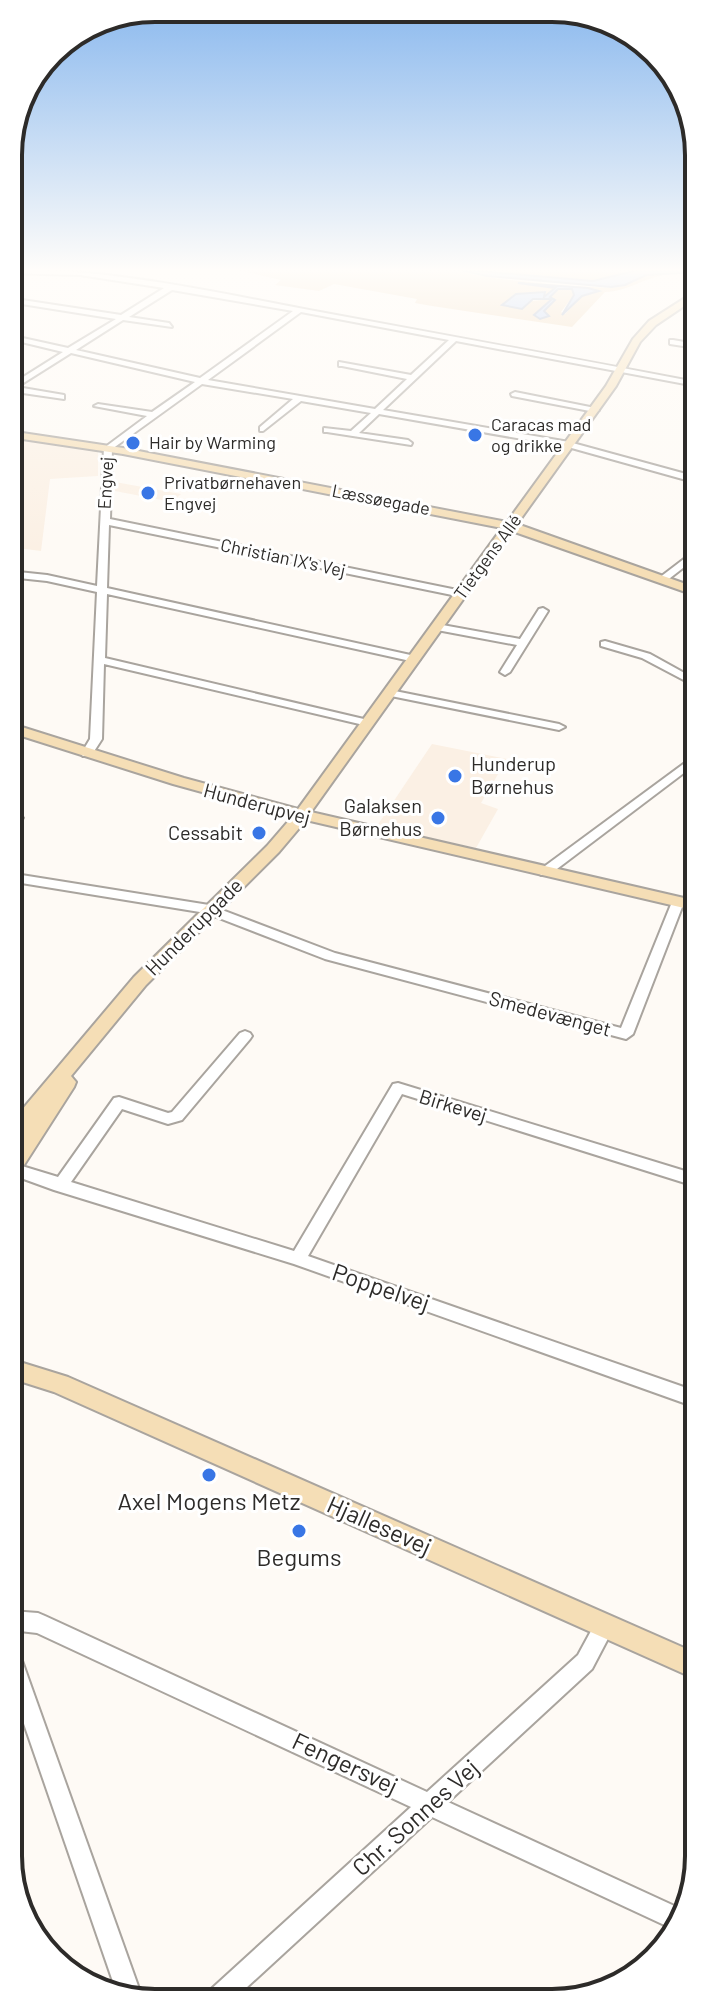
<svg xmlns="http://www.w3.org/2000/svg" width="707" height="2011" viewBox="0 0 707 2011" font-family="Barlow,sans-serif">
<style>
.built{fill:#fbf0e4}
.green{fill:#eccfab;fill-rule:evenodd}
.water{fill:#a1c0f7;stroke:#7e93b9;stroke-width:2}
.lines{fill:none;stroke-linecap:round;stroke-linejoin:round}
.street-casing{stroke:#a9a49e;stroke-width:4}
.secondary-casing{stroke:#a9a49e;stroke-width:4}
.street{fill:#fff;fill-rule:evenodd}
.secondary{fill:#f5deb6;fill-rule:evenodd}
.poi-dot{fill:#3976e5;stroke:#fff;stroke-width:3}
.labels{text-anchor:middle;stroke-width:6;stroke-linejoin:round;paint-order:stroke}
.far-poi-label{font-size:18px;fill:#2d2b29;stroke:#fff;text-anchor:start}
.far-street-label{font-size:18px;fill:#2d2b29;stroke:#fff}
.poi-label{font-size:20px;fill:#2d2b29;stroke:#fff;text-anchor:end}
.street-label{font-size:20px;fill:#2d2b29;stroke:#fff}
.near-street-label{font-size:24px;fill:#2d2b29;stroke:#fff}
.near-poi-label{font-size:24px;fill:#2d2b29;stroke:#fff}
.rim{fill:none;stroke:#2d2b29;stroke-width:4}
</style>
<rect width="100%" height="100%" fill="#fefaf5"/>
<g class="built">
<polygon points="9,438 98,451 98,476 50,479 41,551 9,547"/>
<polygon points="115,482 181,494 172,502 115,491"/>
<polygon points="432,744 507,759 481,803 498,809 476,848 377,826"/>
</g>
<g class="green">
<path d="M233,269H456C473,279 595,290 617,287C634,284 645,270 664,275C642,279 628,291 605,292L572,327L432,306L415,303L417,299L334,284L319,291L275,285L281,280ZM518,283L588,288L598,291L582,296L565,314L561,312L573,296V290L558,289L550,297L555,300L543,312L549,316L536,318L552,299L504,304L516,294L542,292L546,293L544,297L555,288Z"/>
<polygon points="475,269 642,269 593,281"/>
</g>
<g class="water">
<polygon points="456,269 593,281 642,269 696,269 696,272 646,275 625,285 611,287 487,276"/>
<polygon points="518,283 588,288 599,291 582,296 562,315 574,295 572,289 558,289 550,297 555,300 544,311 549,316 540,319 534,315 552,299 533,299 522,309 502,305 516,294 545,292 544,297 555,288"/>
</g>
<g class="lines">
<defs>
<g id="street">
<path d="M9,269C114,269 219,293 320,312C446,335 571,358 696,382V386L456,341L383,410L569,442L697,477V483L568,447L379,414L359,433L408,440L412,443L411,445L327,432H324V428L351,431L371,413L301,401L263,431H260V427L293,399L202,384L112,449L110,519L462,591L467,594L462,597L109,525L107,588L415,656L420,659L415,662L107,594L105,658L368,720L374,723L368,726L104,664L102,739L91,756H83L81,754L90,739L97,592L47,581L9,577V571L47,575L97,586L104,448L147,416L94,406L98,404L152,412L195,382L71,353L17,387L64,395V399L9,391V386L63,352L9,339V335L68,348L116,319L9,302V298L121,315L164,288L80,275L9,273ZM172,290L293,311L200,378L76,350L123,320L172,327L169,323L129,317ZM301,312L449,340L411,375L339,362V366H342L407,379L375,409L208,380Z"/>
<polygon points="673,340 696,344 696,348 670,344 670,340"/>
<polygon points="515,392 595,408 599,410 595,412 512,396 511,394"/>
<polygon points="697,549 697,557 665,582 659,582 659,578"/>
<polygon points="543,608 548,611 510,672 505,675 500,672 517,645 437,630 432,627 437,624 520,639 539,609"/>
<polygon points="605,641 650,654 697,680 697,687 642,658 601,646 601,642"/>
<polygon points="390,690 559,724 565,727 559,730 386,695 385,693"/>
<polygon points="697,754 697,763 549,875 541,875 539,872 541,869"/>
<polygon points="17,814 23,818 9,829 9,818"/>
<polygon points="9,873 209,905 335,953 621,1028 672,902 678,898 684,902 633,1034 626,1039 325,959 206,913 9,881"/>
<polygon points="245,1031 250,1033 252,1036 250,1039 182,1120 168,1124 122,1109 71,1182 294,1251 393,1084 398,1083 698,1175 698,1187 402,1094 308,1256 698,1392 698,1408 294,1264 54,1190 10,1174 10,1164 12,1163 58,1177 114,1098 119,1097 168,1113 172,1112 240,1033"/>
<polygon points="11,1611 38,1613 45,1616 427,1792 578,1655 597,1620 604,1617 611,1620 614,1627 592,1669 448,1802 681,1909 673,1929 432,1817 233,2000 204,2000 208,1992 411,1807 37,1633 11,1630"/>
<polygon points="11,1648 18,1651 21,1658 143,2000 126,2000 118,1996 11,1686"/>
</g>
<g id="secondary">
<polygon points="696,291 696,298 656,325 640,342 616,386 517,524 697,588 697,596 512,531 311,812 697,901 697,911 306,820 279,852 146,985 71,1076 76,1082 74,1087 17,1176 10,1178 10,1155 23,1135 17,1142 10,1144 10,1124 134,977 267,846 292,817 173,784 9,732 9,723 184,778 298,809 502,528 123,454 9,437 9,431 123,448 507,522 606,386 633,339 649,321"/>
<polygon points="10,1359 68,1377 698,1654 698,1680 54,1392 10,1378"/>
</g>
</defs>
<use href="#street" class="street-casing"/>
<use href="#secondary" class="secondary-casing"/>
<use href="#street" class="street"/>
<use href="#secondary" class="secondary"/>
</g>
<linearGradient id="sky" x2="0" y2="1"><stop stop-color="#8bb9ee"/><stop offset="0.49" stop-color="#fffdfa"/><stop offset="1" stop-color="#fffdfa" stop-opacity="0"/></linearGradient>
<rect width="707" height="551" fill="url(#sky)"/>
<g class="poi-dot">
<circle cx="475" cy="435" r="8"/>
<circle cx="133" cy="443" r="8"/>
<circle cx="148" cy="493" r="8"/>
<circle cx="455" cy="776" r="8"/>
<circle cx="438" cy="818" r="8"/>
<circle cx="259" cy="833" r="8"/>
<circle cx="209" cy="1475" r="8"/>
<circle cx="299" cy="1531" r="8"/>
</g>
<g class="labels">
<g class="far-poi-label">
<text x="491" y="431">Caracas mad<tspan x="491" dy="21">og drikke</tspan></text>
<text x="149" y="449">Hair by Warming</text>
<text x="164" y="489">Privatbørnehaven<tspan x="164" dy="21">Engvej</tspan></text>
</g>
<g class="far-street-label">
<text transform="translate(106 483) rotate(-87)" y="6">Engvej</text>
<text transform="translate(381 500) rotate(11)" y="6">Læssøegade</text>
<text transform="translate(488 557) rotate(-54)" y="6">Tietgens Allé</text>
<text transform="translate(283 558) rotate(12)" y="6">Christian IX's Vej</text>
</g>
<g class="poi-label">
<text x="471" y="771" text-anchor="start">Hunderup<tspan x="471" dy="23">Børnehus</tspan></text>
<text x="422" y="813">Galaksen<tspan x="422" dy="23">Børnehus</tspan></text>
<text x="243" y="840">Cessabit</text>
</g>
<g class="street-label">
<text transform="translate(257 804) rotate(15)" y="7">Hunderupvej</text>
<text transform="translate(194 927) rotate(-45)" y="7">Hunderupgade</text>
<text transform="translate(550 1014) rotate(15)" y="7">Smedevænget</text>
<text transform="translate(453 1106) rotate(17)" y="7">Birkevej</text>
</g>
<g class="near-street-label">
<text transform="translate(381 1288) rotate(19)" y="8">Poppelvej</text>
<text transform="translate(379 1526) rotate(24)" y="8">Hjallesevej</text>
<text transform="translate(345 1764) rotate(25)" y="8">Fengersvej</text>
<text transform="translate(416 1818) rotate(-42)" y="8">Chr. Sonnes Vej</text>
</g>
<g class="near-poi-label">
<text x="209" y="1510">Axel Mogens Metz</text>
<text x="299" y="1566">Begums</text>
</g>
</g>
<path d="M0 0H707V2011H0ZM155 22H552A133 133 0 0 1 685 155V1856A133 133 0 0 1 552 1989H155A133 133 0 0 1 22 1856V155A133 133 0 0 1 155 22Z" fill="#fff" fill-rule="evenodd"/>
<path class="rim" d="M155 22H552A133 133 0 0 1 685 155V1856A133 133 0 0 1 552 1989H155A133 133 0 0 1 22 1856V155A133 133 0 0 1 155 22Z"/>
</svg>
